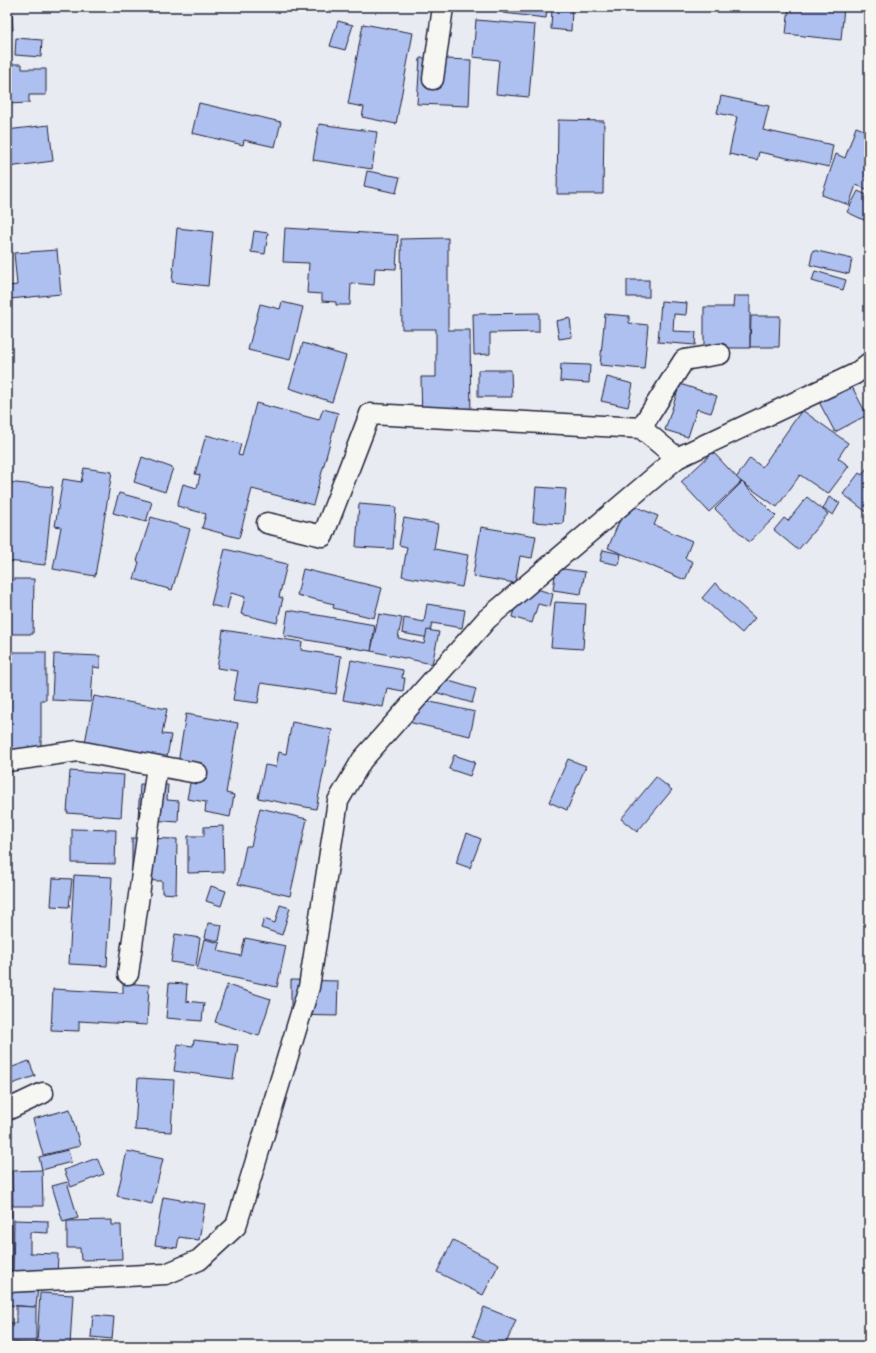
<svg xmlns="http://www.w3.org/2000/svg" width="876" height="1353" viewBox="0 0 876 1353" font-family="'Gochi Hand',sans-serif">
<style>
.building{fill:#aec0ef;stroke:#22223b}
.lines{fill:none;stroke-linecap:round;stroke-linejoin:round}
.minor-casing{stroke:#22223b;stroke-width:23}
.minor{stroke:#f6f6f2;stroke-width:20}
</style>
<rect width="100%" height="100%" fill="#e8ebf1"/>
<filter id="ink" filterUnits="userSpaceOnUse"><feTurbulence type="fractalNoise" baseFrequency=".025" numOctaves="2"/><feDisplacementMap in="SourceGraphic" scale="8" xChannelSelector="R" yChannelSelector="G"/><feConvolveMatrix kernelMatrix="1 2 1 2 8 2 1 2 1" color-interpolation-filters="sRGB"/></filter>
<g filter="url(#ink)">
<g class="building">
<polygon points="504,7 547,7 546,18 503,13"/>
<polygon points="552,7 572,7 571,31 551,29"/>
<polygon points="789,7 844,7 841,40 786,34"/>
<polygon points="7,10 12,10 13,30 7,30"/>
<polygon points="476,20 535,25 529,97 496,94 499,60 473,57"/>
<polygon points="338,21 353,25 345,50 330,46"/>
<polygon points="363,24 413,33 396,124 362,117 364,107 348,104"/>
<polygon points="16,38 42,40 41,57 15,55"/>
<polygon points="420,58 471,60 469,106 417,104"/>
<polygon points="7,64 22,64 22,69 46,69 46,95 29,95 29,103 7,104"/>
<polygon points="721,96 769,106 763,130 833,145 829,167 759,152 757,160 729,154 737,117 717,113"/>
<polygon points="199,103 281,122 275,147 244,140 243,145 192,133"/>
<polygon points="558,120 604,121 603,194 557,194"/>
<polygon points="319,124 377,132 372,169 313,160"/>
<polygon points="49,125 53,161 8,167 7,130"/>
<polygon points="856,127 869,132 869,190 856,185 849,205 822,195 836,154 845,158"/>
<polygon points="367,171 400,177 396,193 364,186"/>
<polygon points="858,191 869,196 869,220 868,222 847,212"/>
<polygon points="177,228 213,232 208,286 172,282"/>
<polygon points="285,228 398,235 396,269 375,268 374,285 351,283 350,305 336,305 336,302 322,301 322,294 307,293 309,263 283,262"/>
<polygon points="254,231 268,233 265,254 251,252"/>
<polygon points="448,238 448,330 470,330 471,425 422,425 421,377 436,377 436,329 402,329 401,239"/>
<polygon points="57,250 61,294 10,299 9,286 17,285 14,253"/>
<polygon points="813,250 852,259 849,274 810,265"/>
<polygon points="815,271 846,280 843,290 812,281"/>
<rect x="627" y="280" width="22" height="17"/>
<polygon points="734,296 750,296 750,348 704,348 704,307 733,307"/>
<polygon points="661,301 687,303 686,315 674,314 673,331 696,332 695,345 658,342"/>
<polygon points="282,302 303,307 290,360 248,350 260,304 280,309"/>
<polygon points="539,313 539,332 490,333 490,354 474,355 473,314"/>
<polygon points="605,314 629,316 629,323 648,325 644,369 600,365"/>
<polygon points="751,316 780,316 779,347 750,347"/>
<polygon points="570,318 572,337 559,339 556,321"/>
<polygon points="303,343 346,356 332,402 289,388"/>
<polygon points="561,364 590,365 589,383 560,381"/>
<polygon points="478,370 511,370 512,397 478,397"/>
<polygon points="607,377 633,384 628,407 601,401"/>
<polygon points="680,384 717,396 711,413 697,409 688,437 665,430"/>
<polygon points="851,385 867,415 835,432 819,402"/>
<polygon points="256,403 319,420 323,409 338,413 313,505 252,489 239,538 202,528 206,514 177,506 183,484 197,488 200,475 195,474 206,435 241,444 238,455 242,456"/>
<polygon points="802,410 848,443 838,458 849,466 828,494 800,475 777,507 736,478 750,458 762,467"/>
<polygon points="713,452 741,482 709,512 681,482"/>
<polygon points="142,457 173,468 165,492 134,482"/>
<polygon points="84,468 112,472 95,576 53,569 61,527 55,526 63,479 81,482"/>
<polygon points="867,468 869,470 869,514 843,494 859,473 862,475"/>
<polygon points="7,482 53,487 45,565 7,561"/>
<polygon points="742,482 776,516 749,542 715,509"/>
<polygon points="536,487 566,489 563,524 533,522"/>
<polygon points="119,493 152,502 146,522 113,513"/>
<polygon points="807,497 828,514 798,550 774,530 784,518 788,521"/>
<polygon points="829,497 840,503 833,515 823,509"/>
<polygon points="627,503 658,516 654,525 692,541 685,558 693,562 685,580 608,548"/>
<polygon points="359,504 396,507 393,549 356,547"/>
<polygon points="151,517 190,529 172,590 134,579 139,562 137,561"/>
<polygon points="404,518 438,524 434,549 468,555 462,587 402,576 407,547 399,545"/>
<polygon points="481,527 536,536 532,558 520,556 515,583 473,576"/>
<polygon points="225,549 287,564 279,597 283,598 277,623 241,614 245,597 231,593 227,609 211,605"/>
<polygon points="603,550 621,554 619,565 600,561"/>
<polygon points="556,568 585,572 581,594 553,590"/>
<polygon points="303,569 382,588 374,618 333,608 334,604 297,595"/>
<polygon points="7,579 34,579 33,634 7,634"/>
<polygon points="715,583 755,618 742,633 702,598"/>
<polygon points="521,584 553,594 550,607 538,604 532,623 512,617"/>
<polygon points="555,602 586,604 583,649 551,647"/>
<polygon points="427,604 465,610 462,628 432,623 429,638 402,633 404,618 424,622"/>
<polygon points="288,610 375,625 371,651 284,636"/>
<polygon points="379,614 402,618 398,638 424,644 427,630 439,632 432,664 371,651"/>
<polygon points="223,630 302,642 301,650 341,656 336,694 261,683 258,703 233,700 238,671 217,668"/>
<polygon points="10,652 46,652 46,700 41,700 41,755 8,754"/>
<polygon points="54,654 100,656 100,668 93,667 91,702 52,700"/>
<polygon points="351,660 403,670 402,678 405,678 403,691 387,688 383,707 343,700"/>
<polygon points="432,676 476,689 472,703 428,690"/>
<polygon points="94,696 167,709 162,734 171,735 165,768 83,753"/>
<polygon points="413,698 475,712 470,736 408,722"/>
<polygon points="186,714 238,723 226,793 234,795 230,817 205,812 206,802 187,799 191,778 176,776"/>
<polygon points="292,722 332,730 316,809 258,798 265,765 276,767 279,752 286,754"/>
<polygon points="454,755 475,762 470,776 449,769"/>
<polygon points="568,759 586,766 567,810 549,802"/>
<polygon points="70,771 124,775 121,817 67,813"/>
<polygon points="656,777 672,790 637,832 621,819"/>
<polygon points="140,784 168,785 167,800 179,801 178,822 138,819"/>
<polygon points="260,808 307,819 290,896 238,884 246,846 251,846"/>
<polygon points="223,826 224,872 188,873 188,836 204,836 204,827"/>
<polygon points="72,829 116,830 115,864 72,863"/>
<polygon points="467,833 481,839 470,868 456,863"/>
<polygon points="132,838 177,839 176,894 162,893 162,881 132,880"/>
<polygon points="74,875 112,877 107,966 69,964"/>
<polygon points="53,878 72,879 69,907 51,906"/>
<polygon points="211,886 226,891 221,906 206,901"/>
<polygon points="280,905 290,908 282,935 261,928 264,919 275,923"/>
<polygon points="208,923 222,925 219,941 205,938"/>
<polygon points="175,934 200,938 196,966 171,962"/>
<polygon points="245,938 286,946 277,987 197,970 204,939 220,943 218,951 241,956"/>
<polygon points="291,980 338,981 337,1016 291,1015"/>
<polygon points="123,983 149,985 147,1025 79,1021 79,1031 51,1030 53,989 123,993"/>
<polygon points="169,983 187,984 186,1001 204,1003 202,1021 166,1018"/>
<polygon points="227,985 271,999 259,1036 215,1022"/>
<polygon points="194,1040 238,1045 233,1079 174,1071 178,1044 193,1046"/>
<polygon points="29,1061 35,1076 9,1085 7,1081 7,1069"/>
<polygon points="138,1078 174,1080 171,1132 135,1130"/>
<polygon points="70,1109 80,1146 43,1155 33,1119"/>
<polygon points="68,1150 71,1162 42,1170 39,1157"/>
<polygon points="127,1151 163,1159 152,1204 117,1196"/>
<polygon points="97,1158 104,1174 71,1187 64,1170"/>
<polygon points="42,1170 43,1206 13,1206 12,1171"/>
<polygon points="67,1182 78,1218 63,1222 52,1186"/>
<polygon points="163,1197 205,1204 199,1240 179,1237 177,1248 155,1245"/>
<rect x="7" y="1205" width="5" height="65"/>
<polygon points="14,1220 48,1221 48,1233 30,1232 30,1253 58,1254 57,1276 13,1275"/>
<polygon points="112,1220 112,1225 121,1225 122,1259 81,1260 80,1248 67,1248 67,1221"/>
<polygon points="453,1240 499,1264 483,1295 437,1272"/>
<polygon points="7,1285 38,1287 36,1307 7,1305"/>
<polygon points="40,1293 73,1295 70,1345 37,1343"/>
<polygon points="16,1306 36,1307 36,1343 7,1342 7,1323 16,1323"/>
<polygon points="484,1307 516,1320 505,1346 499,1346 473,1336"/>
<polygon points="93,1315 114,1317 112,1339 91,1337"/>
</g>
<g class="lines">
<defs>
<g id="minor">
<polyline points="433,79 443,7"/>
<polyline points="641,428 684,360 720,354"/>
<polyline points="267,523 323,536 370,414 641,428 677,458"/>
<polyline points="7,761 78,751 197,773"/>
<polyline points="128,974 157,766"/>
<polyline points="7,1110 43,1093"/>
<polyline points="7,1282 166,1274 199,1260 236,1226 309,987 338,801 362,760 487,619 677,458 855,374 869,363"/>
</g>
</defs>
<use href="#minor" class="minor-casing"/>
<use href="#minor" class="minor"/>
</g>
</g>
<rect width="876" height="1353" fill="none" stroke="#f6f6f2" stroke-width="24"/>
<rect x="12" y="12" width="852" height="1329" fill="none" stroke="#22223b" stroke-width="1.5" filter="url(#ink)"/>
</svg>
